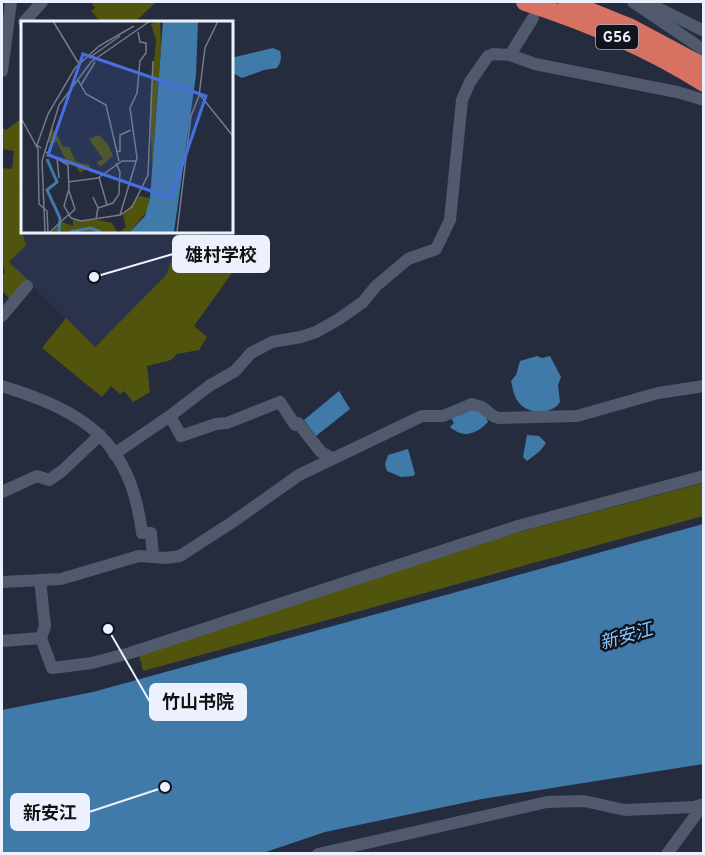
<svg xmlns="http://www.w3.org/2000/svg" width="705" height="855" viewBox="0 0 705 855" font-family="Overpass,'Noto Sans SC',sans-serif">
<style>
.built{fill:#2a334b}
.green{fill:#51540d}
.water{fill:#407aa9}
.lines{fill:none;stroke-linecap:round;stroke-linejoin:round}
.minor{stroke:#51596d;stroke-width:12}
.highway{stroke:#d77263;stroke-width:18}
.labels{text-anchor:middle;stroke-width:5;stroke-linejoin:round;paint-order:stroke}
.shield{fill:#11141d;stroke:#abafba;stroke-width:1.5}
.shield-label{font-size:15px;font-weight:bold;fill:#edf1fe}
.water-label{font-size:18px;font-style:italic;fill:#89c8fe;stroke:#11141d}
.inset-river{fill:none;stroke:#407aa9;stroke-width:3}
.inset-road{fill:none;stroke:#757b8b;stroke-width:1.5}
.view{fill:#476fe0;fill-opacity:0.15;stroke:#476fe0;stroke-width:3}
.inset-edge{fill:none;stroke:#edf1fe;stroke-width:3}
.leader{fill:none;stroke:#edf1fe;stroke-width:2}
.callout-dot{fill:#edf1fe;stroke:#11141d;stroke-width:2}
.callout{fill:#edf1fe;stroke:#edf1fe;stroke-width:2}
.callout-label{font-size:18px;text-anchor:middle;font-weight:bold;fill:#111}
</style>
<rect width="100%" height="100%" fill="#252c3e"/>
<polygon class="built" points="22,213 22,231 180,231 167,274 94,347 9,262 26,245 21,228"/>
<g class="green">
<polygon points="91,2 156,2 135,22 101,22 91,11 95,8"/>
<polygon points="22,118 22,184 19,191 22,194 21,228 26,245 9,262 28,280 11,300 2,291 2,274 5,273 2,261 2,168 12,169 14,151 2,149 2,128 6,130"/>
<polygon points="180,231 199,231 234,270 194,326 207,337 199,350 177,354 171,360 147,366 150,392 133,402 124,391 120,394 111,386 102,397 42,348 66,318 95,347 167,274"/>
<polygon points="703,483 703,516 143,671 139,654 467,546"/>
</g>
<g class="water">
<path d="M273,48L280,51C282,58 281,62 277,68L264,70L242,78L231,72V58Z"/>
<path d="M537,356L542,358L550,356L561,377L558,385L560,402C553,414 530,415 520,404C514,398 513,389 511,381L516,375L520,361Z"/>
<polygon points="339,391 350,409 316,436 304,420"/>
<path d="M472,409L484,412L488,422C476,434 464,439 450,427L454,423L451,418Z"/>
<polygon points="527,435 539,436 546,443 540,451 527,461 523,457"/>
<polygon points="408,449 415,474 413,476 401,477 387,471 385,464 388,455"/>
<polygon points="703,524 703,764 482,799 325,832 263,853 2,853 2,710 93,692"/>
</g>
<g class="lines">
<g class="minor">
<polyline points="633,2 704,50"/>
<polyline points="646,2 704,31"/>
<polyline points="24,22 42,2"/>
<polyline points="510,55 533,18"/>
<polyline points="2,71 11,2"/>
<polyline points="2,316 27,286"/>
<path d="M2,386C85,412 130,440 142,533H151L153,556"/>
<polyline points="170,416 181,436 216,424 227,423 280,402 295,425 298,423 321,452 332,458"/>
<polyline points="114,454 170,416 209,386 235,371 251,353 272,342 301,337 316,332 339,319 363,302 376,286 408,259 436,249 450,220 462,100 470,82 488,56 493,54 510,55 535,64 677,92 704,100"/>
<polyline points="2,492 37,476 49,480 62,471 100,435"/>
<polyline points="40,580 45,626 41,638 52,668 92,663 130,653 518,526 704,476"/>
<polyline points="2,582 61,579 139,556 166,558 180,556 234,521 299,475 422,416 443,416 472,404 482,407 493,416 499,418 577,416 658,393 704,386"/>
<polyline points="2,641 41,638"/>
<polyline points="318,854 547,802 584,801 625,810 694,807 704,804"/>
<polyline points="667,854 695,816 700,806"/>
</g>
<g class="highway">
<path d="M525,2C587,22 649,48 704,83"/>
<polyline points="567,2 629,27 704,67"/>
</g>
</g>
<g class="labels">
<rect class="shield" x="596" y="25" width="42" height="24" rx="4.5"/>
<g class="shield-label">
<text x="617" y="42">G56</text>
</g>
<g class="water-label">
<text transform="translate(626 636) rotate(-16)" y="6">新安江</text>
</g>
</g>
<g transform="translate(21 21)">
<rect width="212" height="212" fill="#252c3e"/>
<path d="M139,0L140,25L131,147L129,82L135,19L130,3ZM29,109L34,110L42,126H48L55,141L69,144L70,153L67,147L59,152L52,141L47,143L36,121L28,122ZM78,114L87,123L92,135L79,146L76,141L82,138L68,118ZM118,175L129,177L126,190L109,211H99L105,206L102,194ZM52,199H78L91,202L96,211L31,210L41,201L52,205Z" fill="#51540d"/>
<path d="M142,0H177L175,54L153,211H109L124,195L129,177Z" fill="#407aa9"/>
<path class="inset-river" d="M26,138L36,161L26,169L39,197L38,211M49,211L69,207L80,211"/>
<path class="inset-road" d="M32,0L58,43M68,37L99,15M57,59L65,73L85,84L98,140M60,64L74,41M179,74L212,115M0,97L17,128L18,183L26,190L27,211M20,127L16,124L27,93L54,47L78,25L113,5M25,131L47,144L48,168L43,185L50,197L60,200L99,194L111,186L127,154L132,40M96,131L99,130V114L110,109M36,137L38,157M78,156L86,184M47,161L77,157L101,140H115M72,176L77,187L75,198M77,187L92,182L98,173L99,151L95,142M99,194L116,137L109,87L116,72L119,40L125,32V22L119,21L117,11M47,195L54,188L48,170M24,211L21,140L38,84L70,41L129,0M29,211L47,194M156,211L170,95L178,75L184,27L197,0"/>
<path class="view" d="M62,33L185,75L150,177L27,134Z"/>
<rect width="212" height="212" class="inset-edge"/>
</g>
<path class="leader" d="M94 277L173 254M108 629L150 702M165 787L89 812"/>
<g class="callout-dot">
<circle cx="94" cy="277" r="6"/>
<circle cx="108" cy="629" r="6"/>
<circle cx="165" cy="787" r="6"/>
</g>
<g class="callout">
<rect x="173" y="236" width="96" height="36" rx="6"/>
<rect x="150" y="684" width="96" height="36" rx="6"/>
<rect x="11" y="794" width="78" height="36" rx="6"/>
</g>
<g class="callout-label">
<text x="221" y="261">雄村学校</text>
<text x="198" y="708">竹山书院</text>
<text x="50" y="819">新安江</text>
</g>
<rect width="705" height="855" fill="none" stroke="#edf1fe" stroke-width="6"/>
</svg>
